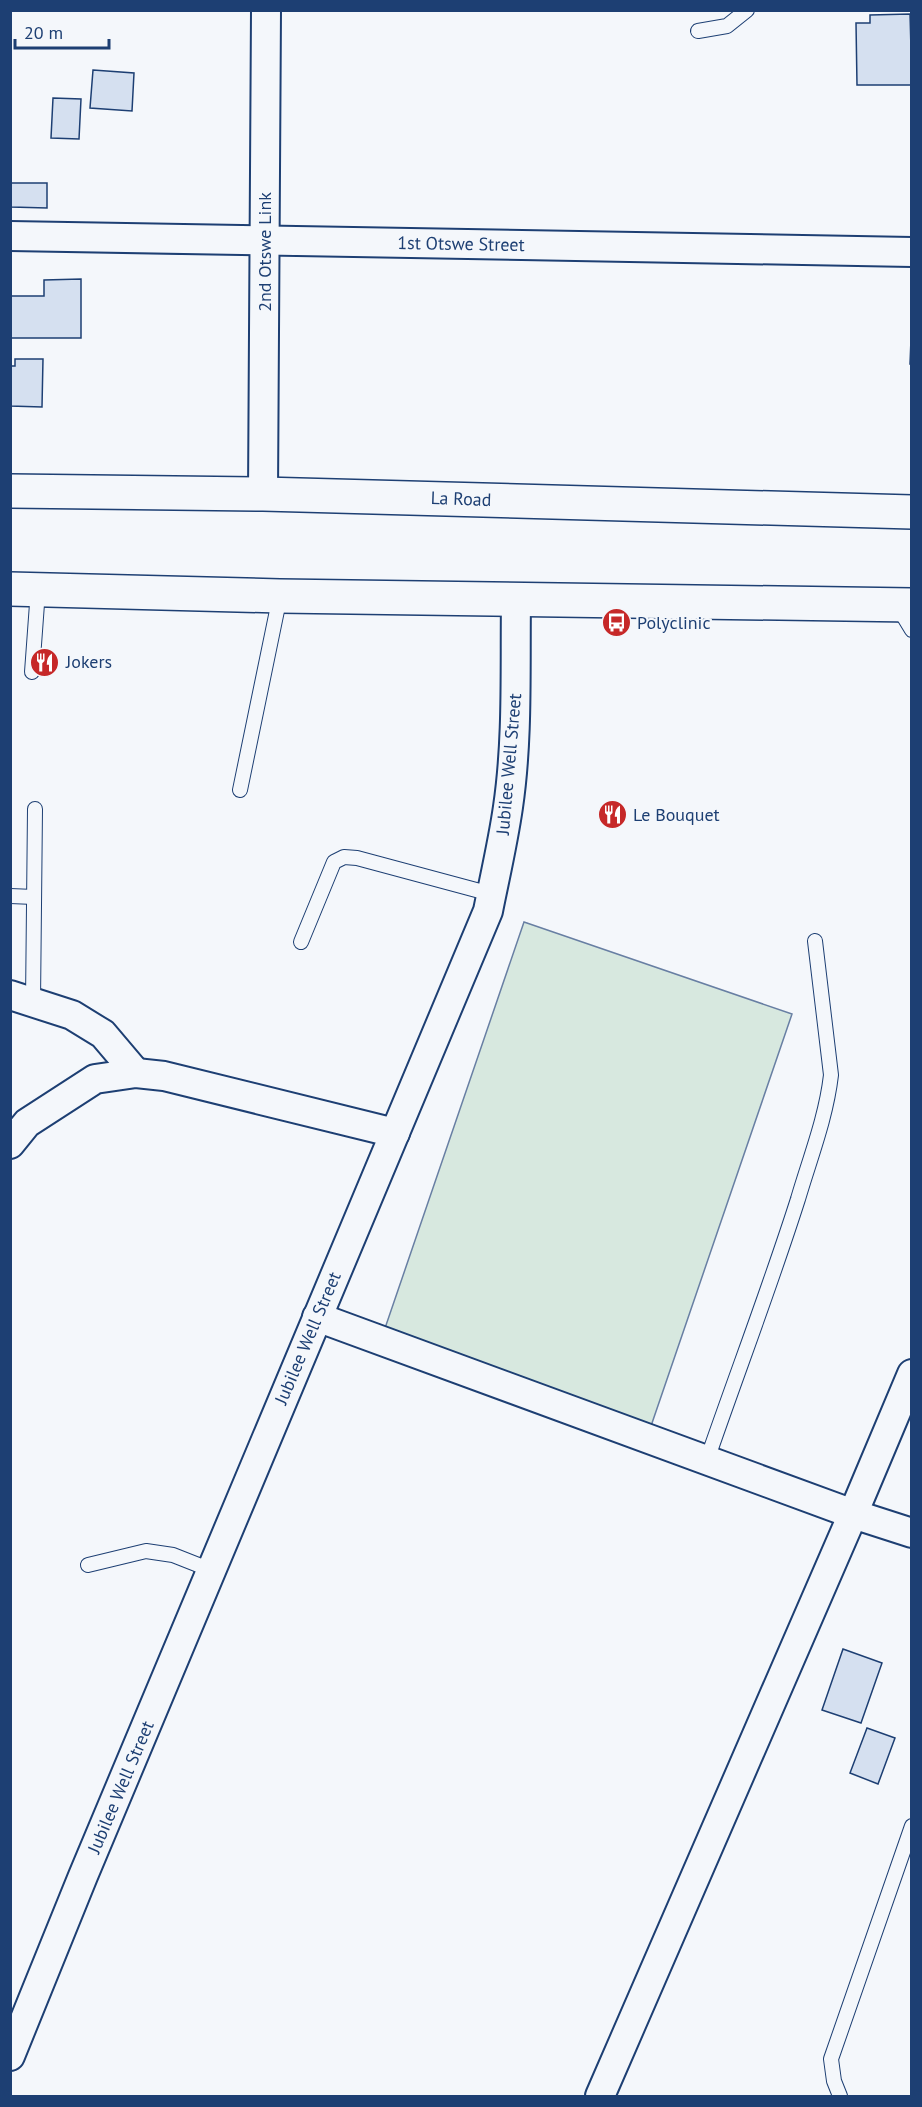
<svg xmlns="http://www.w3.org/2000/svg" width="922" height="2107" viewBox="0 0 922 2107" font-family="'PT Sans',sans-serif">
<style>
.green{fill:#d7e8df;stroke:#687fa3;stroke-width:1.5}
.building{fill:#d5e0f0;stroke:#1d3f73;stroke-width:1.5}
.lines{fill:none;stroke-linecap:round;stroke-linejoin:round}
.service-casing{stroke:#1d3f73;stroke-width:16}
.minor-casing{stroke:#1d3f73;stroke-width:32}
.primary-casing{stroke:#1d3f73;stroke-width:36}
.service{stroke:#f4f7fb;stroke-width:14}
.minor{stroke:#f4f7fb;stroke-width:28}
.primary{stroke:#f4f7fb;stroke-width:33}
.labels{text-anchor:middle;stroke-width:4.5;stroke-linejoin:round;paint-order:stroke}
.street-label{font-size:18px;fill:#1d3f73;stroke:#f4f7fb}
.poi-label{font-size:18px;fill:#1d3f73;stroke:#f4f7fb;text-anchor:start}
</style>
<rect width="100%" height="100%" fill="#f4f7fb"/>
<polygon class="green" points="524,922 792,1014 651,1426 383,1334"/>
<g class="building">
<polygon points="910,14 912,85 857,85 856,23 870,23 870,15"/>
<polygon points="93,70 134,73 132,111 90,108"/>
<polygon points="53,98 81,99 79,139 51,138"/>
<polygon points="11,183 47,183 47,208 11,207"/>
<polygon points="81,279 81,338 11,338 11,296 44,296 44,280"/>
<polygon points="912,314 912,364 910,364"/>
<polygon points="15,359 43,359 42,407 10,406 10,366 15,366"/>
<polygon points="843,1649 882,1663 861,1723 822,1710"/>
<polygon points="867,1728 895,1738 878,1784 850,1773"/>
</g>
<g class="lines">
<defs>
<g id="service">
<polyline points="698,31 727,26 747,10"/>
<polyline points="898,607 912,630"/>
<polyline points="32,672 38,590"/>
<polyline points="240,790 280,596"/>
<polyline points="10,896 34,897"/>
<polyline points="301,942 334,862 344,857 357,858 491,894"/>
<polyline points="33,1001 35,809"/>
<path d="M707,1460C737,1373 770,1287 798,1199C810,1158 826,1118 831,1075L815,941"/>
<polyline points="88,1565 146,1551 173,1555 211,1570"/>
<polyline points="840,2096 834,2081 831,2059 912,1826"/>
</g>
<g id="minor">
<polyline points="10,236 912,252"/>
<polyline points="263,494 266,10"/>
<polyline points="10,995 72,1015 103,1034 136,1073"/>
<polyline points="10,1144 27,1123 95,1079 136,1073 164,1076 395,1133"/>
<polyline points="317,1317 853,1514 912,1533"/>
<path d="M10,2056L83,1876L488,911C495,876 503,842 508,807C518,739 515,668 516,600"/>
<polyline points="600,2096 853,1514 912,1374"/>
</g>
<g id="primary">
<polyline points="10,491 263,494 912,512"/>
<polyline points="10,589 280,596 912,605"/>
</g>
</defs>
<use href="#service" class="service-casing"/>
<use href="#minor" class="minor-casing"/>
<use href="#primary" class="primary-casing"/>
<use href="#service" class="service"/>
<use href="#minor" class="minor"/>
<use href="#primary" class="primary"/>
</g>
<defs>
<symbol id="bus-disc" viewBox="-11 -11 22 22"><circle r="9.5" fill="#c62828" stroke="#f4f7fb"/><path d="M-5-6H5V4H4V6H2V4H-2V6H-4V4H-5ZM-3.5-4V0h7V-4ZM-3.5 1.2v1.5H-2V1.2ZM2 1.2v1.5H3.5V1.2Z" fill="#fff"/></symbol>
<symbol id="restaurant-disc" viewBox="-11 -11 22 22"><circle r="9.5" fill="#c62828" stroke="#f4f7fb"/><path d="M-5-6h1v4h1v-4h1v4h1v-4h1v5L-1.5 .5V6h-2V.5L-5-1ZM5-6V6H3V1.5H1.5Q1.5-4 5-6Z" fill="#fff"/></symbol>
</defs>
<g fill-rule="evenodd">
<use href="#bus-disc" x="600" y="606" width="33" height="33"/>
<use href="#restaurant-disc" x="28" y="646" width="33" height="33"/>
<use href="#restaurant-disc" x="596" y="798" width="33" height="33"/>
</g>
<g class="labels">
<g class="street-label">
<text transform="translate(461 244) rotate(1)" y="6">1st Otswe Street</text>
<text transform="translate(265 252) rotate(-90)" y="6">2nd Otswe Link</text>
<text transform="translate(461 499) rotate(2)" y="6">La Road</text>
<text transform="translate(509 764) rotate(-85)" y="6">Jubilee Well Street</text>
<text transform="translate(308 1338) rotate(-67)" y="6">Jubilee Well Street</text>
<text transform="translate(121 1787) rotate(-67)" y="6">Jubilee Well Street</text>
</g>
<g class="poi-label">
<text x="637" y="629">Polyclinic</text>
<text x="66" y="668">Jokers</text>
<text x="633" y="821">Le Bouquet</text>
</g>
</g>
<rect width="922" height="2107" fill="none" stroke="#1d3f73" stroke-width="24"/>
<path d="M15 39v9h94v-9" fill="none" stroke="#1d3f73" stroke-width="3"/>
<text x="24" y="39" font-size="18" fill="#1d3f73" stroke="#f4f7fb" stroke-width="4.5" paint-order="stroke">20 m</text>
</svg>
